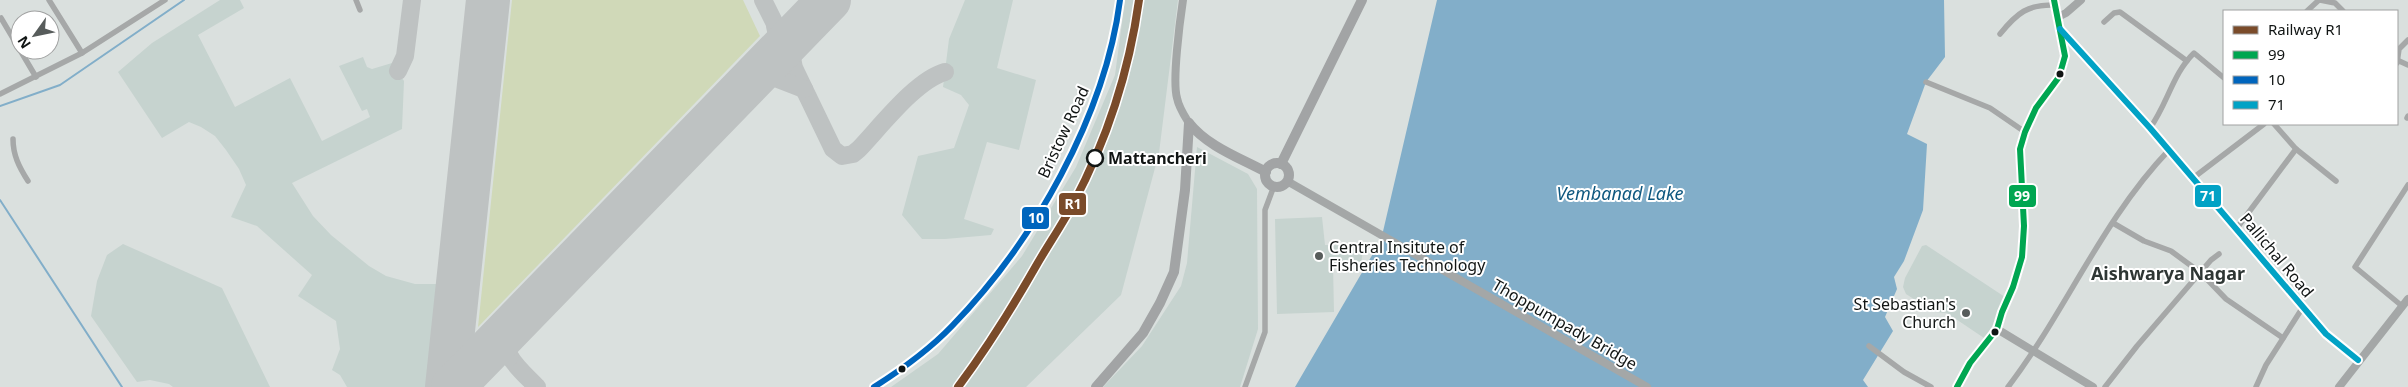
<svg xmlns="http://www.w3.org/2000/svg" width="2408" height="387" viewBox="0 0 2408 387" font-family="'Noto Sans',sans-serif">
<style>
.built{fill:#c6d3cf}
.green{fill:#d0d9b8}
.water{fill:#82aec9}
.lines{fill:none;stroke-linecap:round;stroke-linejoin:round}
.stream{stroke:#82aec9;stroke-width:2}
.taxiway{stroke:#bec2c2;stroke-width:18}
.runway{stroke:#bec2c2;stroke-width:44}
.street{stroke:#a6a8a8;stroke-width:5.5}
.secondary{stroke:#a4a7a7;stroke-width:8}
.primary{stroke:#9ea0a1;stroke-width:9}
.highway{stroke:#a2a4a5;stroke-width:10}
.bus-1-casing{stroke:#fff;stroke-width:10}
.bus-2-casing{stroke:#fff;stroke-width:10}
.bus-3-casing{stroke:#fff;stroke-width:10}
.bus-1{stroke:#00a651;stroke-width:6}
.bus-2{stroke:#0065bd;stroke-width:6}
.bus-3{stroke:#01a2c5;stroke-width:6}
.rail-1-casing{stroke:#fff;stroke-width:11}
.rail-1{stroke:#7a4b2a;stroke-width:8}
.bus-dot{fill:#111514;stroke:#fff;stroke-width:2}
.stop-dot{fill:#fff;stroke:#111514;stroke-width:2.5}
.poi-dot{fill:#575c5b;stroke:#fff;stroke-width:2}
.labels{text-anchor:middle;stroke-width:4;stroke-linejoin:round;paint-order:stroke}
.street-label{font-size:16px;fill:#111514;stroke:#fff}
.stop-label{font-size:16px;font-weight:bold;fill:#111514;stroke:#fff;text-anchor:start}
.poi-label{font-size:16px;fill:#111514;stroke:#fff;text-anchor:start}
.water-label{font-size:18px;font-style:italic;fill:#0d577f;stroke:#fff}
.neighbourhood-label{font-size:18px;font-weight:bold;fill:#2e3634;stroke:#fff}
.line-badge{stroke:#fff;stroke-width:2}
.badge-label{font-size:14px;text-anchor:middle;font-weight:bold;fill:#fff}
</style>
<rect width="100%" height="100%" fill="#dae0de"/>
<g class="built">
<polygon points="220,0 240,0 244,8 198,35 235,107 290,78 322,141 370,117 367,109 362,111 339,66 363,57 367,67 372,69 392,63 404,81 402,129 292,183 313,216 331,235 369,266 386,276 415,284 439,284 429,385 427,387 347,387 340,375 332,370 340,349 336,321 298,296 312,275 257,226 231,217 246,185 239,169 226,150 215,136 201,127 189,122 162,138 118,72 152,43"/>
<polygon points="965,0 1013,0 997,68 1036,80 1019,150 987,142 964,219 994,229 991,235 945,239 922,239 902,215 918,156 954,148 969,105 961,95 943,87 949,39"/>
<polygon points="1125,0 1178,0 1159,153 1121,295 1026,387 891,387 938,354 1022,256 1076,167 1115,75"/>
<polygon points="1197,147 1248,174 1257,189 1258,329 1240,387 1103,387 1142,346 1181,286 1187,263"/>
<polygon points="1322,217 1325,245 1363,246 1361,267 1333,266 1334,312 1277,314 1275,219"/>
<polygon points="123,244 222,288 270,387 173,387 169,384 150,380 137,382 91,316 97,281 107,255"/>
<polygon points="1926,245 2005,297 1990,331 1984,338 1947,313 1934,312 1906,294 1903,287 1905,278 1922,246"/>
</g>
<polygon class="green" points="512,0 743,0 760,36 478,327"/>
<polygon class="water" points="1437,0 1944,0 1945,57 1926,82 1907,134 1927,144 1923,210 1904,261 1894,277 1897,289 1885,317 1893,331 1863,380 1868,387 1295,387 1381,240"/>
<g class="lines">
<g class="stream">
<polyline points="0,106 60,85 184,0"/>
<polyline points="0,200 122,387"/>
</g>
<g class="taxiway">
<polyline points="763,0 780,34 791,37 798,32"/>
<path d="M798,32L791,53L794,68L833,149L842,156L853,154L859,149C881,126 916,80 945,72"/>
<polyline points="774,58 779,45 775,26"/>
<polyline points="398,71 405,56 412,0"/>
<polyline points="760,72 804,89"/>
<path d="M508,330C497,353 523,372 537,387"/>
<polyline points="482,357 499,353 510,357"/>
</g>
<g class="runway">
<polyline points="447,387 488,0"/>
<polyline points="453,387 829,0"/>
</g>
<g class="street">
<polyline points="49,0 82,53"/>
<polyline points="356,0 360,10"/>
<polyline points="2320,0 2335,3 2343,11"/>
<polyline points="2307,11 2319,0"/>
<polyline points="1,18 36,77"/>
<polyline points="2104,22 2114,13 2120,12 2187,61"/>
<path d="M2000,34C2017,13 2028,4 2055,5"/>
<polyline points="2397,60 2408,65"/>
<polyline points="2397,63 2399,49 2408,40"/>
<polyline points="1926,82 1990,108 2025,132"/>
<polyline points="0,94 82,53 165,0"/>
<polyline points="2407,118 2408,116"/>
<polyline points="2274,124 2296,149 2336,181"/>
<path d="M2150,128C2167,105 2173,73 2194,53L2224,78"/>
<path d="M13,139C13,155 19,167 28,181"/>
<polyline points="2193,178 2264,124"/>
<polyline points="2113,223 2144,241 2171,251 2201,273 2226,299 2283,338"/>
<polyline points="2237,228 2296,149"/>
<polyline points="2402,306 2355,267 2408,185"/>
<polyline points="1869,346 1904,372 1931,387"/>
<polyline points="1245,387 1265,332 1265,210 1274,186"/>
<path d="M2008,387C2066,311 2102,220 2169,150"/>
<polyline points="2105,387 2137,346 2211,260 2219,254"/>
<polyline points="2256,387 2266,365 2303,307"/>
</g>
<g class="secondary">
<path d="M1183,0C1180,20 1172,81 1177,98C1179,108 1184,115 1189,123"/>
<polyline points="2058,17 2066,13 2081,0"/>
<polyline points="2060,29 2150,128 2326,334 2358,360"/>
<polyline points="1287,181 1647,387"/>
<polyline points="1997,329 2093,387"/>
<path d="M874,387C901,370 929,350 952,326C1033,243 1105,116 1120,0"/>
<polyline points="2339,387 2408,299"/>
</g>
<polyline class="primary" points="1957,387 1970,363 1997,329 2002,312 2013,287 2022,257 2024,226 2020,149 2025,132 2036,108 2059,77 2065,56 2054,0"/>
<g class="highway">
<path d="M1189,123C1207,146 1240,158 1266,172"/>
<circle cx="1277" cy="175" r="12"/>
<polyline points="1281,164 1362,0"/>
<polyline points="1096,387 1143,333 1160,303 1174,272 1185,190 1189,123"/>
</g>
<defs>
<polyline id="bus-1" points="1957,387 1970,363 1997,329 2002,312 2013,287 2022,257 2024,226 2020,149 2025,132 2036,108 2059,77 2065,56 2054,0"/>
<path id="bus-2" d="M874,387C901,370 929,350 952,326C1033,243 1105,116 1120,0"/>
<polyline id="bus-3" points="2060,29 2150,128 2326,334 2358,360"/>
</defs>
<use href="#bus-1" class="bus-1-casing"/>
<use href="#bus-2" class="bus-2-casing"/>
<use href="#bus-3" class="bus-3-casing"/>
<use href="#bus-1" class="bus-1"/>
<use href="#bus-2" class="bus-2"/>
<use href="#bus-3" class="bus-3"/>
<defs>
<path id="rail-1" d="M958,387C987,348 1012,308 1036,266C1048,245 1062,225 1073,204C1107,140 1129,72 1139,0"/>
</defs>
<use href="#rail-1" class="rail-1-casing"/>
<use href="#rail-1" class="rail-1"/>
</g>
<g class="bus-dot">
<circle cx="2060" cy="74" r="4.5"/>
<circle cx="1995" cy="332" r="4.5"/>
<circle cx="902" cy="369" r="4.5"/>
</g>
<circle class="stop-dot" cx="1095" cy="158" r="8"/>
<g class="poi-dot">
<circle cx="1319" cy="256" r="5"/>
<circle cx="1966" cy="313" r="5"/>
</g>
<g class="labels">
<g class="street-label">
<text transform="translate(1063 132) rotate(-65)" y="6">Bristow Road</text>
<text transform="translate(2277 255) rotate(50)" y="6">Pallichal Road</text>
<text transform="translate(1565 324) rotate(30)" y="6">Thoppumpady Bridge</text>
</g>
<g class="stop-label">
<text x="1108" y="164">Mattancheri</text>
</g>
<g class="poi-label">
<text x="1329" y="253">Central Insitute of<tspan x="1329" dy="18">Fisheries Technology</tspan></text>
<text x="1956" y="310" text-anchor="end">St Sebastian's<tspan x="1956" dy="18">Church</tspan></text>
</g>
<g class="water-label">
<text x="1620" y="200">Vembanad Lake</text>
</g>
<g class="neighbourhood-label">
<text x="2168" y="280">Aishwarya Nagar</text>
</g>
</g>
<g class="line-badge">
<rect x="2008" y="184" width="29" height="24" rx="5" fill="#00a651"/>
<rect x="2194" y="184" width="28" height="24" rx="5" fill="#01a2c5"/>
<rect x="1058" y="192" width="29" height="24" rx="5" fill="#7a4b2a"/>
<rect x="1021" y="206" width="29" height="24" rx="5" fill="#0065bd"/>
</g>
<g class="badge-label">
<text x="2022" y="201">99</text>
<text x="2208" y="201">71</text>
<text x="1073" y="209">R1</text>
<text x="1036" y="223">10</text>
</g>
<rect x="2223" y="10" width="175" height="115" fill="#ffffff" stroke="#a0a1a1"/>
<rect x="2233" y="26" width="25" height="8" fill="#7a4b2a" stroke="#a0a1a1"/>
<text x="2268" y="35" font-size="15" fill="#111514">Railway R1</text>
<rect x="2233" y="51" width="25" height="8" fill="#00a651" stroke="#a0a1a1"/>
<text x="2268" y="60" font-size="15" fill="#111514">99</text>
<rect x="2233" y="76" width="25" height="8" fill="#0065bd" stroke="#a0a1a1"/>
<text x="2268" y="85" font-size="15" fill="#111514">10</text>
<rect x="2233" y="101" width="25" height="8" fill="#01a2c5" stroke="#a0a1a1"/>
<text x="2268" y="110" font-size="15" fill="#111514">71</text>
<g transform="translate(35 35) rotate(237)"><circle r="24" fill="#ffffff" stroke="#a0a1a1"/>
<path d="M0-4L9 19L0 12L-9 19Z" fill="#575c5b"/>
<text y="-8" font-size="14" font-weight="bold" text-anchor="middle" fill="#111514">N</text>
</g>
</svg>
